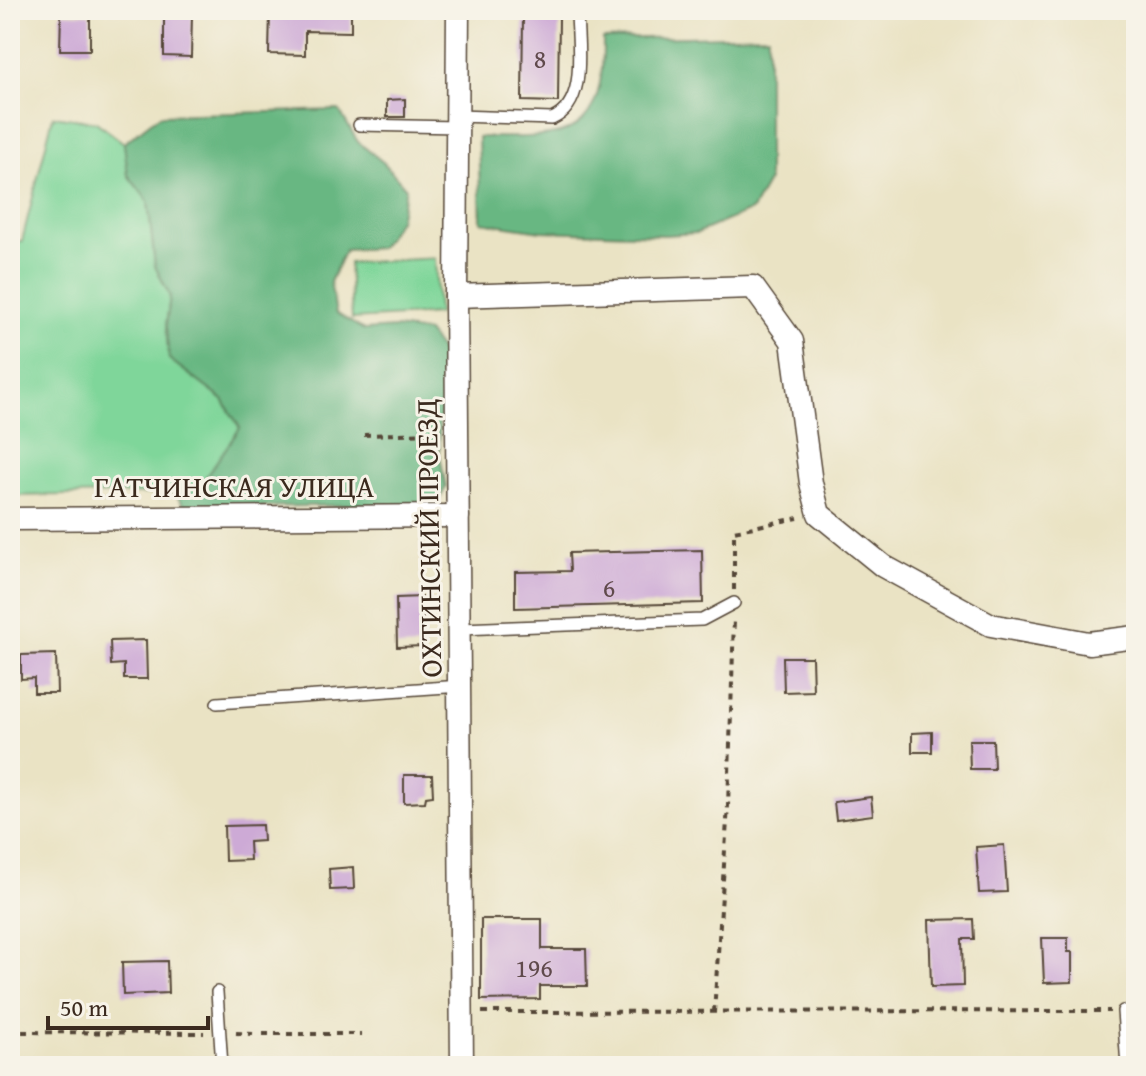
<svg xmlns="http://www.w3.org/2000/svg" width="1146" height="1076" viewBox="0 0 1146 1076" font-family="'Gentium Book Plus',serif">
<style>
.green{fill:#7fd69a;stroke:#5d805c;stroke-width:2}
.forest{fill:#67b782;stroke:#517050;stroke-width:2}
.building{fill:#cdaad6}
.lines{fill:none;stroke-linecap:round;stroke-linejoin:round}
.service-casing{stroke:#554637;stroke-width:14}
.minor-casing{stroke:#554637;stroke-width:25}
.path{stroke:#554637;stroke-width:4;stroke-dasharray:6 6;stroke-linecap:butt}
.service{stroke:#fff;stroke-width:11}
.minor{stroke:#fff;stroke-width:22}
.labels{text-anchor:middle;stroke-width:6;stroke-linejoin:round;paint-order:stroke}
.number-label{font-size:26px;fill:#604a4c}
.street-label{font-size:30px;fill:#3b2a1e;stroke:#f7f3e8}
</style>
<rect width="100%" height="100%" fill="#f7f3e8"/>
<filter id="ink" filterUnits="userSpaceOnUse"><feTurbulence type="fractalNoise" baseFrequency=".0125" numOctaves="2"/><feDisplacementMap in="SourceGraphic" scale="16" xChannelSelector="R" yChannelSelector="G"/><feConvolveMatrix kernelMatrix="1 2 1 2 8 2 1 2 1" color-interpolation-filters="sRGB"/></filter>
<filter id="wash" filterUnits="userSpaceOnUse"><feTurbulence type="fractalNoise" baseFrequency=".006" numOctaves="4" result="noise"/><feDisplacementMap in="SourceGraphic" scale="32" xChannelSelector="R" yChannelSelector="G"/><feGaussianBlur stdDeviation="1.8" result="paint"/><feColorMatrix in="noise" values="0 0 0 0 0 0 0 0 0 0 0 0 0 0 0 0 0 1.4 0 .05"/><feComposite in="paint" operator="in"/></filter>
<g filter="url(#wash)">
<rect width="100%" height="100%" fill="#eae3c4"/>
<g class="green">
<polygon points="53,116 96,122 124,143 128,175 148,201 155,266 170,296 166,326 169,359 223,400 240,428 203,481 174,493 10,496 10,242 22,241"/>
<polygon points="435,258 438,314 352,319 349,263"/>
</g>
<g class="forest">
<path d="M768,35V182L752,210L697,233L665,235L541,231L481,222L478,137C565,138 604,142 603,39Z"/>
<polygon points="339,110 358,142 384,163 406,188 399,220 380,248 345,250 330,282 336,313 364,330 395,328 427,332 446,358 446,391 439,423 440,455 446,487 437,504 186,508 174,493 203,481 240,428 223,400 169,359 166,326 170,296 155,266 148,201 128,175 124,143 160,115"/>
</g>
<g id="blocks">
<g class="building">
<polygon points="335,10 351,10 351,32 305,31 305,55 269,54 270,11"/>
<polygon points="61,13 90,14 90,50 60,50"/>
<polygon points="164,14 192,14 191,57 164,56"/>
<polygon points="523,16 559,17 558,102 522,101"/>
<polygon points="405,99 405,117 387,117 387,100"/>
<polygon points="702,550 703,603 515,608 515,572 570,571 569,553"/>
<polygon points="422,597 424,646 397,647 396,598"/>
<polygon points="146,640 147,679 124,679 124,664 111,665 110,641"/>
<polygon points="56,654 57,693 34,693 34,678 21,679 21,655"/>
<polygon points="783,657 812,657 813,691 784,692"/>
<polygon points="932,732 932,752 912,752 912,733"/>
<polygon points="969,740 993,740 994,769 970,769"/>
<polygon points="404,775 432,775 433,796 426,797 425,802 404,803"/>
<polygon points="871,797 873,815 836,820 834,802"/>
<polygon points="262,825 263,841 249,842 250,860 225,861 224,826"/>
<polygon points="1004,845 1007,892 979,893 976,847"/>
<polygon points="353,867 354,889 330,890 329,869"/>
<polygon points="481,919 542,919 542,949 586,949 587,986 540,986 540,999 481,1000"/>
<polygon points="973,919 974,939 962,939 963,986 931,987 929,920"/>
<polygon points="1042,938 1068,938 1068,952 1072,952 1072,982 1044,983"/>
<polygon points="167,961 168,993 123,995 122,962"/>
</g>
</g>
</g>
<g filter="url(#ink)">
<use href="#blocks" fill-opacity="0" stroke="#554637" stroke-width="2"/>
<g class="lines">
<defs>
<g id="service">
<path d="M457,116L552,119C589,103 577,44 577,10"/>
<polyline points="359,125 457,127"/>
<polyline points="461,629 702,620 734,603"/>
<polyline points="217,703 461,686"/>
<polyline points="217,992 222,1066"/>
<polyline points="1123,1011 1127,1066"/>
</g>
<g id="minor">
<polyline points="458,10 456,296 462,1066"/>
<polyline points="456,296 753,287 792,341 811,483 819,514 883,566 991,625 1089,643 1136,637"/>
<polyline points="10,519 458,516"/>
</g>
</defs>
<use href="#service" class="service-casing"/>
<use href="#minor" class="minor-casing"/>
<g class="path">
<polyline points="364,435 435,433"/>
<polyline points="734,590 734,531 798,518"/>
<polyline points="482,1012 1110,1011"/>
<polyline points="714,1012 728,806 734,619"/>
<polyline points="10,1032 204,1033"/>
<polyline points="236,1033 253,1034"/>
<polyline points="263,1034 361,1034"/>
</g>
<use href="#service" class="service"/>
<use href="#minor" class="minor"/>
</g>
</g>
<g class="labels">
<g class="number-label">
<text x="540" y="68">8</text>
<text x="609" y="597">6</text>
<text x="534" y="977">196</text>
</g>
<g class="street-label">
<text x="234" y="497">ГАТЧИНСКАЯ УЛИЦА</text>
<text transform="translate(429 538) rotate(-91)" y="10">ОХТИНСКИЙ ПРОЕЗД</text>
</g>
</g>
<rect width="1146" height="1076" fill="none" stroke="#f7f3e8" stroke-width="40"/>
<path d="M48 1016v12h160v-12" fill="none" stroke="#3b2a1e" stroke-width="4"/>
<text x="60" y="1016" font-size="24" fill="#3b2a1e" stroke="#f7f3e8" stroke-width="6" paint-order="stroke">50 m</text>
</svg>
